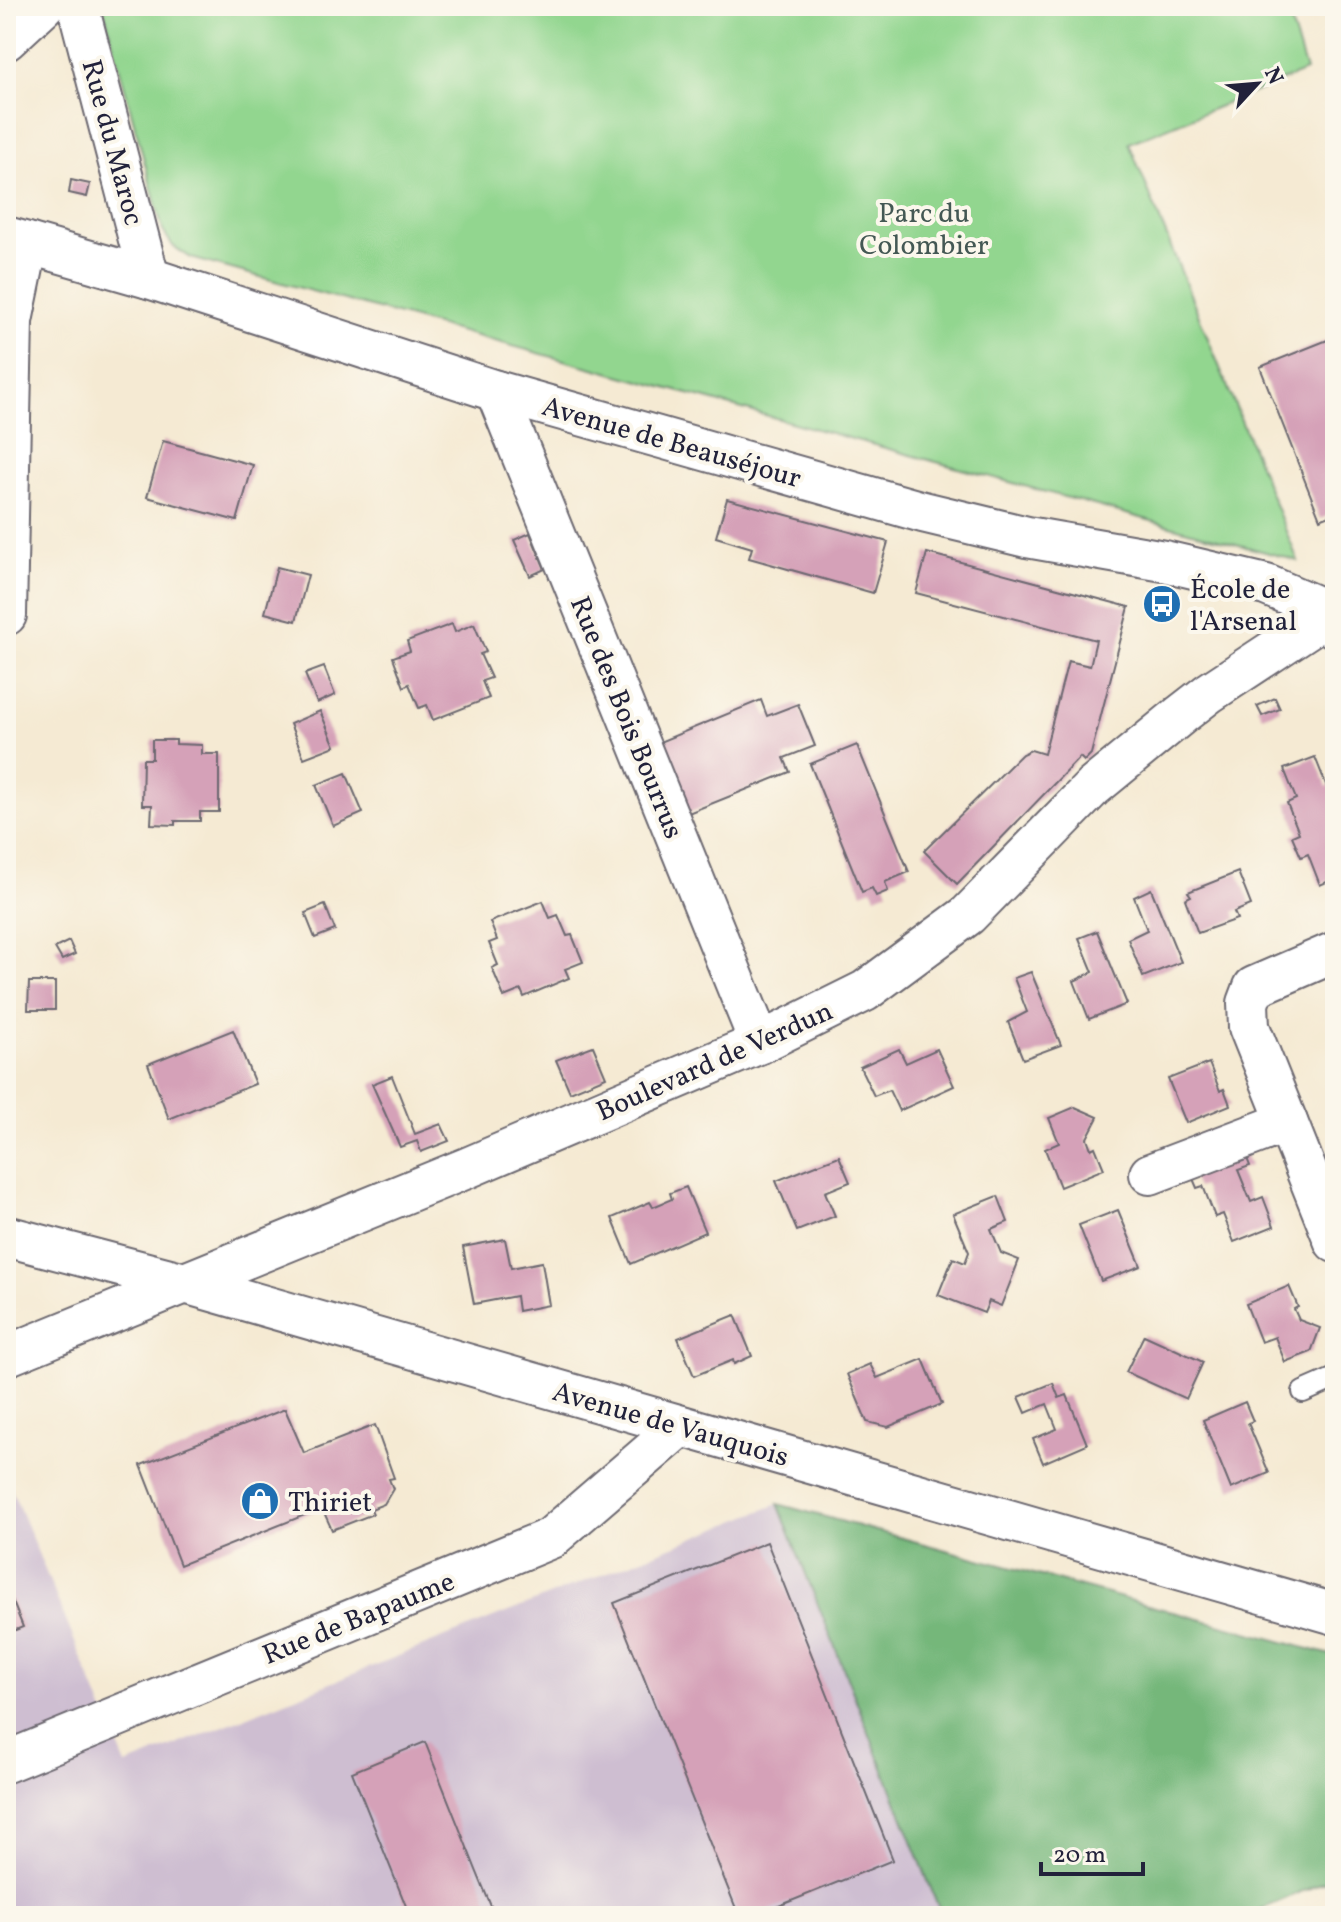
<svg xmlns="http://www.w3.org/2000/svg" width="1341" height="1922" viewBox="0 0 1341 1922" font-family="Vollkorn,serif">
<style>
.industrial{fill:#cebed1}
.green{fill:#92d68f;stroke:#5a7c65;stroke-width:2}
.forest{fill:#75b77a;stroke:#4c6c5a;stroke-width:2}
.building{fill:#d5a1b8}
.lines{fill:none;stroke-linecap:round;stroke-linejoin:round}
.service-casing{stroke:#6c6870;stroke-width:24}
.minor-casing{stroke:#6c6870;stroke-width:44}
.service{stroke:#fff;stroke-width:20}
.minor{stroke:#fff;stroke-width:40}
.labels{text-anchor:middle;stroke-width:8;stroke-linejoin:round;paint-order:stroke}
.street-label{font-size:28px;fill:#22223b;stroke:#fbf7ec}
.park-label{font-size:28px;fill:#445854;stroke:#fbf7ec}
.poi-label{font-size:28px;fill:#22223b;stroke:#fbf7ec;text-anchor:start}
</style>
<rect width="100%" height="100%" fill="#fbf7ec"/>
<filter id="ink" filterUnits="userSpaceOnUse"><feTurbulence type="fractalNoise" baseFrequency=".0125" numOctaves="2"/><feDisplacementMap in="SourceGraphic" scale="16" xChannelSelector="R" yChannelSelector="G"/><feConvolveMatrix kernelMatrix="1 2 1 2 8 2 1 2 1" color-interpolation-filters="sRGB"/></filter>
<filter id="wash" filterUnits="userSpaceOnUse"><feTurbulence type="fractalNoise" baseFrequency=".006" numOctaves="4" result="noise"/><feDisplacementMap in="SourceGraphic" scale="32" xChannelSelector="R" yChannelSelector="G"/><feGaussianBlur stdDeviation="1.8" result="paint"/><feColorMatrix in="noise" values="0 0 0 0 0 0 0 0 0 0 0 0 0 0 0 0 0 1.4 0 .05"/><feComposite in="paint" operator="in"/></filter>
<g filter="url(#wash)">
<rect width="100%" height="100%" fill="#f5ead3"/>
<polygon class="industrial" points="6,1476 126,1765 778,1504 942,1916 6,1916"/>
<polygon class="green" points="103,6 1286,6 1306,71 1129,143 1298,561 191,258 173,246 163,231"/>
<polygon class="forest" points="778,1504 1335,1656 1335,1877 1246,1916 942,1916"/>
<g id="blocks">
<g class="building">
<polygon points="71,180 90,184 87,197 69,193"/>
<polygon points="1335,337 1335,513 1320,519 1260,367"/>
<polygon points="163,441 253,465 237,521 147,497"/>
<polygon points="727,499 888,542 873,593 749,558 752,548 716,537"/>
<polygon points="530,533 545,569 530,576 514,540"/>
<polygon points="927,553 1129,607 1091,754 1084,761 1080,757 957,884 924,851 1022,754 1031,750 1044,754 1068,661 1090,666 1096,640 916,593"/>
<polygon points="277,567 308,575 296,621 265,613"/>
<polygon points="452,624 455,632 474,624 486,652 480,654 491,678 482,681 489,698 433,720 427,705 419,708 409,684 404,687 393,657 410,651 407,641"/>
<polygon points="324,667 335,695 317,703 305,674"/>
<polygon points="1275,698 1280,709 1262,716 1257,706"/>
<polygon points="761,700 767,716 798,704 815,746 784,758 790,772 686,814 657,743"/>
<polygon points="320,711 335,746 304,758 290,724"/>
<polygon points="152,740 176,740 176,744 202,745 202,754 219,754 219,812 200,812 200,821 175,821 175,825 151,824 152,805 142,805 143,759 152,759"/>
<polygon points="857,745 909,872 885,882 888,891 876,896 872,888 862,892 810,764"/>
<polygon points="1315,757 1327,787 1331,785 1335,795 1335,896 1329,881 1320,885 1308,854 1301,857 1292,836 1299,833 1287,803 1296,799 1284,769"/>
<polygon points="346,773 363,813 333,826 316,785"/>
<polygon points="1238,872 1251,905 1234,912 1237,919 1198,933 1185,899 1191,896 1188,892"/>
<polygon points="1151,889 1181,962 1143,977 1128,939 1147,930 1134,897"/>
<polygon points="543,901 550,918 558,915 567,936 572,935 583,962 565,969 569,978 524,997 521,990 504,997 492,968 498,965 489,943 497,940 490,922"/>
<polygon points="325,905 335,930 315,938 305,913"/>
<polygon points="1097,931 1127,1004 1089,1019 1074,981 1093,972 1079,938"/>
<polygon points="69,941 75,954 62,960 55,948"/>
<polygon points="1031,972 1061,1045 1023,1059 1008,1022 1027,1012 1014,978"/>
<polygon points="29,982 55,982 55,1010 28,1010"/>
<polygon points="233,1030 255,1084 169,1119 148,1064"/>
<polygon points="593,1046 606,1077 570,1092 556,1060"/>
<polygon points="899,1049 906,1063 937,1049 954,1086 899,1111 889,1090 874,1096 860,1067"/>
<polygon points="1209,1063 1220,1091 1224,1089 1230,1105 1186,1123 1168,1079"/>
<polygon points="392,1076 415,1134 441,1124 449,1141 421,1152 417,1141 400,1147 372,1084"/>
<polygon points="1075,1107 1098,1117 1087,1138 1091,1149 1095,1147 1104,1169 1060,1187 1045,1149 1059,1143 1049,1118"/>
<polygon points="1242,1146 1250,1166 1238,1170 1251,1202 1263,1197 1274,1226 1234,1242 1223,1214 1215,1217 1203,1186 1197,1188 1188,1167"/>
<polygon points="839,1156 850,1182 825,1192 835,1216 797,1231 776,1181"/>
<polygon points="686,1187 705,1232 631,1264 612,1218 650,1202 653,1207 672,1199 670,1193"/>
<polygon points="998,1196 1008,1222 991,1229 1001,1253 1019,1260 1001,1306 989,1301 984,1313 938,1295 953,1258 965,1263 969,1252 953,1214"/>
<polygon points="1118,1210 1141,1266 1101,1281 1079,1225"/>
<polygon points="505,1239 511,1268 542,1262 549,1305 518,1311 516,1296 474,1304 463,1247"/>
<polygon points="1289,1286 1298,1307 1294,1309 1299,1320 1320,1328 1311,1352 1285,1362 1275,1337 1261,1342 1246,1304"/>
<polygon points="735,1315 752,1356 734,1364 733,1360 694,1376 678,1338"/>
<polygon points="1144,1335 1203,1362 1186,1399 1126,1372"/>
<polygon points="923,1359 942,1404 888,1427 867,1422 847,1374 870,1364 877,1378"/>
<polygon points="1053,1383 1059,1398 1067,1395 1087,1444 1043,1463 1033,1439 1057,1429 1047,1404 1026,1413 1019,1397"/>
<polygon points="1245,1402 1253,1421 1248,1423 1269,1473 1231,1489 1203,1420"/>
<polygon points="285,1409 304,1453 375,1425 394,1478 389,1479 393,1489 384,1504 371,1509 373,1514 332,1530 322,1508 180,1565 141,1465"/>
<polygon points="767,1542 893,1860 754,1916 739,1916 614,1603"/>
<polygon points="6,1585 23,1627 6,1634"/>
<polygon points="425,1742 476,1870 495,1916 410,1916 352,1772"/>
</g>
</g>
</g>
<g filter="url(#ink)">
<use href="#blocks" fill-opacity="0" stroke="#6c6870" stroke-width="2"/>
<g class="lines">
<defs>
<polyline id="service" points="1303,1392 1335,1378"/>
<g id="minor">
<polyline points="78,6 149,278"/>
<polyline points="6,40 43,6"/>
<polyline points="6,237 149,278 496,391 923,512 1027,537 1164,561 1266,585 1329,612 1335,628"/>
<polyline points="496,391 760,1043"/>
<polyline points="6,615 12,321 28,243"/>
<polyline points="1335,952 1254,987 1248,1003 1249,1027 1335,1242"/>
<polyline points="1150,1174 1287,1122"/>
<polyline points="6,1236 185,1283 1335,1614"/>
<polyline points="6,1356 467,1168 760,1043 865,991 968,915 1093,787 1182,714 1209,693 1335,610"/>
<polyline points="6,1762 551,1538 681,1426"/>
</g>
</defs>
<use href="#service" class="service-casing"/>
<use href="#minor" class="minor-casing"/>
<use href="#service" class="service"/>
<use href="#minor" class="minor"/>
</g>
</g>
<defs>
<symbol id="bus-disc" viewBox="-11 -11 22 22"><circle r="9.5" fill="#1f6fb2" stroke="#fbf7ec"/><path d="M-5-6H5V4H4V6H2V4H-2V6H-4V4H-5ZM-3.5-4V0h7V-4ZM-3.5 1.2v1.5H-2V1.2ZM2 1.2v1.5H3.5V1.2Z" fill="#fff"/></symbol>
<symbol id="shop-disc" viewBox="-11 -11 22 22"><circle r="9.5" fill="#1f6fb2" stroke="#fbf7ec"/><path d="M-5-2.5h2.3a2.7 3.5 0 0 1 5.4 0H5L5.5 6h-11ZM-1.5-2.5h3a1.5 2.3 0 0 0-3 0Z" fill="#fff"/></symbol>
</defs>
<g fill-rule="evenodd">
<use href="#bus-disc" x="1140" y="582" width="44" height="44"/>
<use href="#shop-disc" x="238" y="1479" width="44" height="44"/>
</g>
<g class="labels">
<g class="street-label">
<text transform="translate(114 142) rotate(75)" y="10">Rue du Maroc</text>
<text transform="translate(672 441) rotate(16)" y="10">Avenue de Beauséjour</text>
<text transform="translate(628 717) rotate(68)" y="10">Rue des Bois Bourrus</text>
<text transform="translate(714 1060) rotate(-24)" y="10">Boulevard de Verdun</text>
<text transform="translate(671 1423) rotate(16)" y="10">Avenue de Vauquois</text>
<text transform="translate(358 1617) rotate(-22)" y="10">Rue de Bapaume</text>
</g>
<g class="park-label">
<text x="924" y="222">Parc du<tspan x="924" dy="32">Colombier</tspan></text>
</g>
<g class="poi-label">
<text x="1190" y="598">École de<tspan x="1190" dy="32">l'Arsenal</tspan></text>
<text x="288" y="1511">Thiriet</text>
</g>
</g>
<rect width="1341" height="1922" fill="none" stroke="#fbf7ec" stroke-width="32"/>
<g transform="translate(1257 84) rotate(64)" stroke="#fbf7ec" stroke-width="6" paint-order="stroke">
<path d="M0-6L14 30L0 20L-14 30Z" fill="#22223b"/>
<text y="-12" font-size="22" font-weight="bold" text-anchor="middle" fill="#22223b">N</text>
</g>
<path d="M1041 1862v12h102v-12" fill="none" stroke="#22223b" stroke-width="4"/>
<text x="1053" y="1862" font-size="24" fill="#22223b" stroke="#fbf7ec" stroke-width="6" paint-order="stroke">20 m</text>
</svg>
